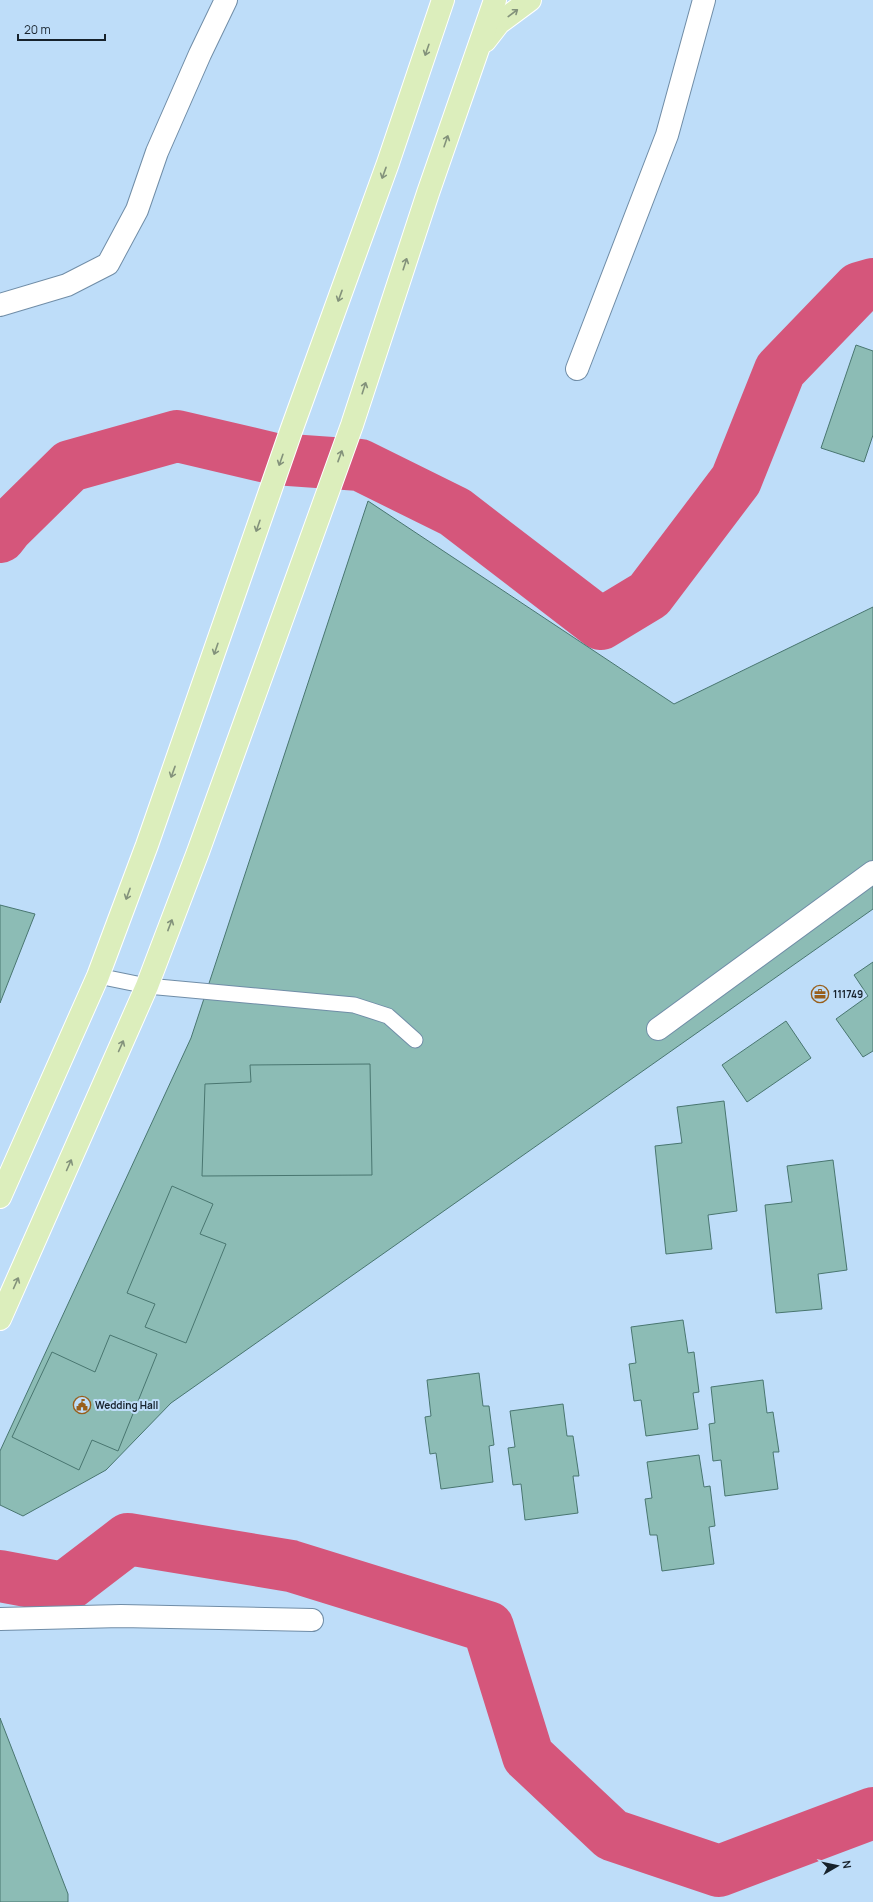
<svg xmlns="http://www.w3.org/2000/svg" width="873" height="1902" viewBox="0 0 873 1902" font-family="Manrope,sans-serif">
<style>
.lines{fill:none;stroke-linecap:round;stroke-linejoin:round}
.river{stroke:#d5567b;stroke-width:52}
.building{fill:#8cbcb5;stroke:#497670}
.service-casing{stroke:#708da7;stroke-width:17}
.minor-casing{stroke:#708da7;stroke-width:24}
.primary-casing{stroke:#fff;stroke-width:24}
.service{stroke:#fff;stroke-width:15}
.minor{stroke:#fff;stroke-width:22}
.primary{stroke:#dceebc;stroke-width:22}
.oneway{stroke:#83927b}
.labels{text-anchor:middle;stroke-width:4;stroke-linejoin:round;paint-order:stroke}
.poi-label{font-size:10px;font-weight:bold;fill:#17222c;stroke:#beddf9;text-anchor:start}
</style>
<rect width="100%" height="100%" fill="#beddf9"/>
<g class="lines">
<g class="river">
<polyline points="0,537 7,528 70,466 177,436 275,459 360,465 455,512 601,624 649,595 736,480 780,370 859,288 873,284"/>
<polyline points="0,1576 64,1588 128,1539 291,1566 488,1627 528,1756 612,1835 719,1871 873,1813"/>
</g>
</g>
<g class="building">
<polygon points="856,345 873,351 873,435 864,462 821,448"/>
<polygon points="368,501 674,704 873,607 873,909 171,1403 106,1470 23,1516 0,1505 0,1451 191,1038"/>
<polygon points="0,905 35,914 0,1003"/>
<polygon points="873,962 873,1051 863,1057 836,1019 868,996 854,975"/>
<polygon points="786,1021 811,1058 747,1102 722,1065"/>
<polygon points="370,1064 372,1175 202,1176 205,1084 251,1082 250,1065"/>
<polygon points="724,1101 737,1211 708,1215 712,1249 666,1254 655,1146 682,1143 677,1107"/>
<polygon points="833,1160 847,1270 818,1274 822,1309 776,1313 765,1205 792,1202 787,1166"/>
<polygon points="172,1186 213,1204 200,1234 226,1244 186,1343 145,1327 155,1304 127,1293"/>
<polygon points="683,1320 688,1353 694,1352 699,1392 693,1393 698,1429 646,1436 641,1400 634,1401 629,1364 636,1363 631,1327"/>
<polygon points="110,1335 157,1354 118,1451 92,1440 79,1470 12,1437 52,1352 95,1372"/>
<polygon points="479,1373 483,1406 489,1406 494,1445 489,1446 493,1482 441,1489 436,1453 430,1454 425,1417 431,1416 427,1380"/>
<polygon points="763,1380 767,1413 773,1412 779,1452 773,1452 778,1489 725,1496 721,1460 713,1461 709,1424 715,1423 711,1387"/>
<polygon points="563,1404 567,1436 573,1436 579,1476 573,1476 578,1513 525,1520 521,1484 513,1485 508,1448 515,1447 510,1411"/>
<polygon points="699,1455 704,1487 710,1486 715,1526 709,1527 714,1564 662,1571 657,1535 650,1535 645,1499 652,1498 647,1462"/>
<polygon points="0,1718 68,1894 68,1902 0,1902"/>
</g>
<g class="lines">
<defs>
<polyline id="service" points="98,976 147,986 354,1005 388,1016 415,1040"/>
<g id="minor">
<polyline points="0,305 67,285 108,264 137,210 157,152 200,54 226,0"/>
<polyline points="577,369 667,135 704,0"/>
<polyline points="658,1029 873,872"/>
<polyline points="0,1619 121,1616 312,1620"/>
</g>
<g id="primary">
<polyline points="485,41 499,23 530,0"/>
<polyline points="0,1197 98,976 147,845 291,431 388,163 443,0"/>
<polyline points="0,1319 147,986 198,852 352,425 428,193 495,0"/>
</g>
</defs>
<use href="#service" class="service-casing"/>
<use href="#minor" class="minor-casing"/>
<use href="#primary" class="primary-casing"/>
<use href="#service" class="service"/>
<use href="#minor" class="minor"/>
<use href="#primary" class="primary"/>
</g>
<defs><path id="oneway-shaft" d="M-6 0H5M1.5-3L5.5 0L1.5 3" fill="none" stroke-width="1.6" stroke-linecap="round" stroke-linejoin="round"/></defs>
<g class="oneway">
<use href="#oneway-shaft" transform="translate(513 13) rotate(-37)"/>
<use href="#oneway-shaft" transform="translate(427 50) rotate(109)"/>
<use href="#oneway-shaft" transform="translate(446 141) rotate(-71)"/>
<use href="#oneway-shaft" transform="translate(384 173) rotate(110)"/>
<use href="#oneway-shaft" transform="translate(405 264) rotate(-72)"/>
<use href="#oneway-shaft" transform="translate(340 296) rotate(110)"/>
<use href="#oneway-shaft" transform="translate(364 388) rotate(-72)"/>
<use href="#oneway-shaft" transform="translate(340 456) rotate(-70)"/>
<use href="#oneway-shaft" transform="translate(281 460) rotate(109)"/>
<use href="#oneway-shaft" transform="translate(258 526) rotate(109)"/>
<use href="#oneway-shaft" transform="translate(216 649) rotate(109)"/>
<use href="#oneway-shaft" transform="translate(173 772) rotate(110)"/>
<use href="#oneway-shaft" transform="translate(128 894) rotate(110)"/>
<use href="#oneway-shaft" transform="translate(170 925) rotate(-69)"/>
<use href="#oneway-shaft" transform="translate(121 1046) rotate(-66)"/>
<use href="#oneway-shaft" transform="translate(69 1165) rotate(-66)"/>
<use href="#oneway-shaft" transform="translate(16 1283) rotate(-66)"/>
</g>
<defs>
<symbol id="office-ring" viewBox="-11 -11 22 22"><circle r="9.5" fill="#beddf9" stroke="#985f1c" stroke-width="1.5"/><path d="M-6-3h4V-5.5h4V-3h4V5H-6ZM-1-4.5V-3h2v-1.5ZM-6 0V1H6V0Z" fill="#985f1c"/></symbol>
<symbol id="civic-ring" viewBox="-11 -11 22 22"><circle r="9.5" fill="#beddf9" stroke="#985f1c" stroke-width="1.5"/><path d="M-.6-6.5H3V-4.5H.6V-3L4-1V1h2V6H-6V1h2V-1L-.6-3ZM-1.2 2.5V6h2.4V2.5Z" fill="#985f1c"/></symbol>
</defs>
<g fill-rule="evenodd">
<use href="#office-ring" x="810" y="984" width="20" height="20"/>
<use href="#civic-ring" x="72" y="1395" width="20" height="20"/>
</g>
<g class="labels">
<g class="poi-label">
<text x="833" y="998">111749</text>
<text x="95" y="1409">Wedding Hall</text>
</g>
</g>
<g transform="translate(837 1866) rotate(81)" stroke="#beddf9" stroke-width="3" paint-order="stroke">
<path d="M0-3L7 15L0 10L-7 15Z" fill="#17222c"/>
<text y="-6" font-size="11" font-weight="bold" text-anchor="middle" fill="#17222c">N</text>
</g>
<path d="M18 34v6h87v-6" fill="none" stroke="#17222c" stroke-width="2"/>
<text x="24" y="34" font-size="12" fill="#17222c" stroke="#beddf9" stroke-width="3" paint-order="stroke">20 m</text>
</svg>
